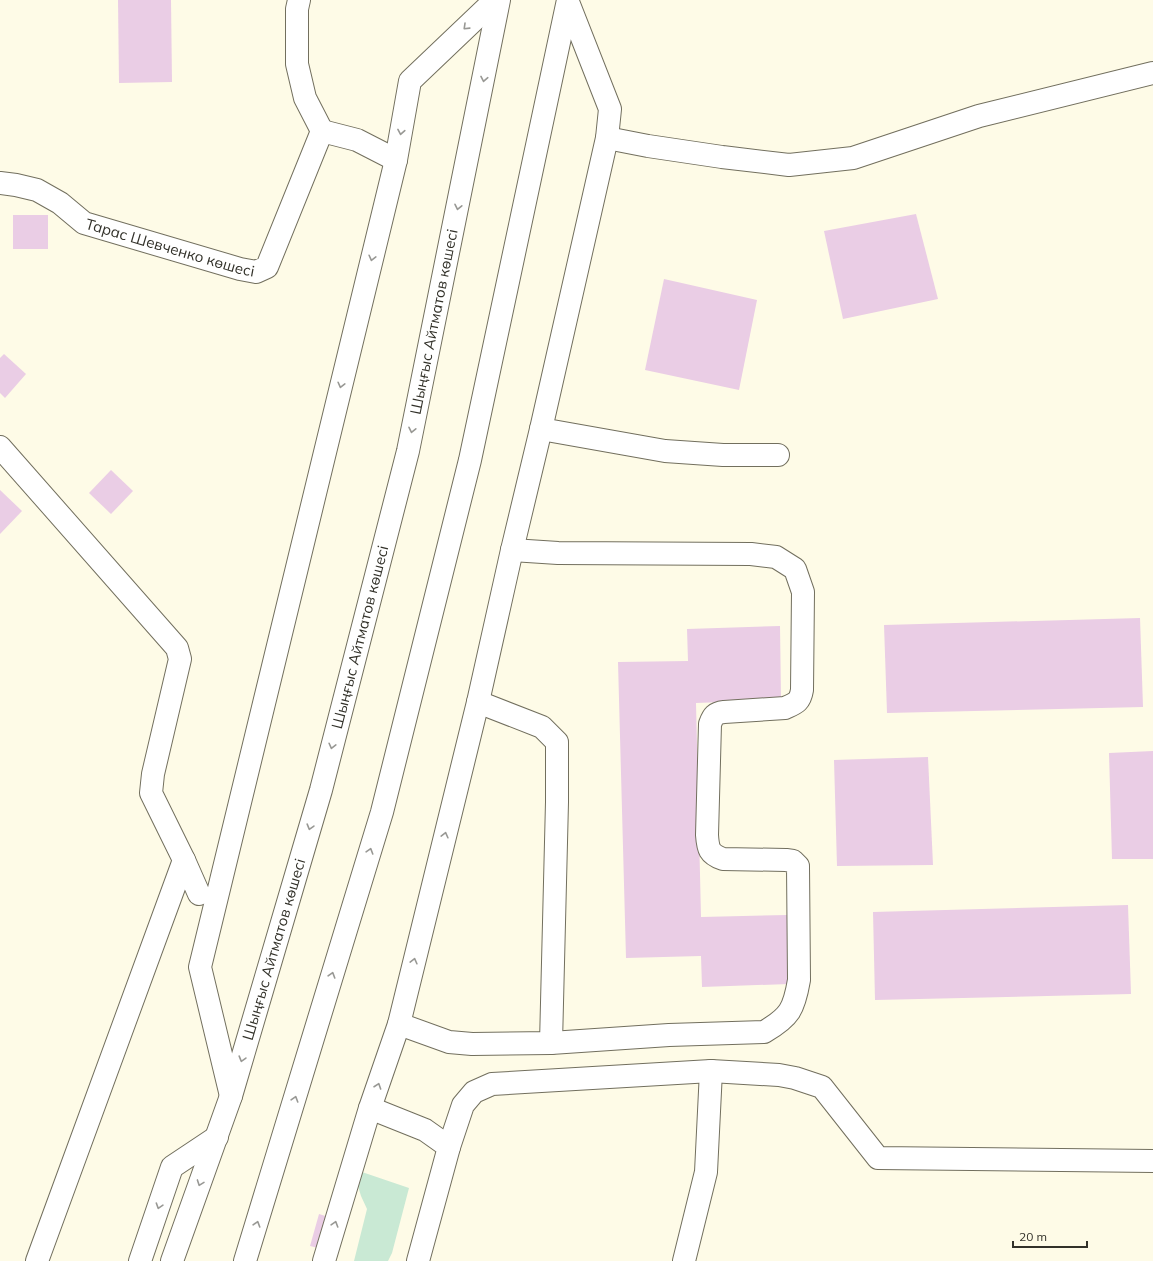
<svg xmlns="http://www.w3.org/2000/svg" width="1153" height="1261" viewBox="0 0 1153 1261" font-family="Mulish,sans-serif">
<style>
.green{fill:#c9e9d4}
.building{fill:#eacde5}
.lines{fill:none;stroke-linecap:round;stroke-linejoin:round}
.minor-casing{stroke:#726f5e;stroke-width:24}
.major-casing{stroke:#726f5e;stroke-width:24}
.minor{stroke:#fff;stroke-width:22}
.major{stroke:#fff;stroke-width:22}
.oneway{stroke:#989894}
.labels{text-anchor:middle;stroke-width:3;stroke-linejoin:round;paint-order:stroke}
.street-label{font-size:15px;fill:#323129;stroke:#fefbe7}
</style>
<rect width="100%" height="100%" fill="#fefbe7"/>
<polygon class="green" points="359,1171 409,1188 392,1253 388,1261 354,1261 367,1209 361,1196 357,1183"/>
<g class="building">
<polygon points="118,0 171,0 172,82 119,83"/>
<polygon points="916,214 938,299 843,319 824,231"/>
<rect x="13" y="215" width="35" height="34"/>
<polygon points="664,279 757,300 739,390 645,370"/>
<polygon points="4,354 26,374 5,398 0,393 0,358"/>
<polygon points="111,470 133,491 111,514 89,493"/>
<polygon points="0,490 22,511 0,534"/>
<polygon points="1140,618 1143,707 887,713 884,625"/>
<polygon points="780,626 781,700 696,703 701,917 787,915 789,984 702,987 701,956 626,958 618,662 688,661 687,629"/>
<polygon points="1153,751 1153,859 1112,859 1109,753"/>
<polygon points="928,757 933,865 837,866 834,760"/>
<polygon points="1128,905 1131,994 875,1000 873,912"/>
<polygon points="319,1214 335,1219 327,1250 310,1246"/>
</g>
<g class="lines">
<defs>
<g id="minor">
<polyline points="299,0 297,9 297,64 305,98 322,131"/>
<polyline points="607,138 648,146 722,157 789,165 853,158 979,116 1153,73"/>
<path id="s1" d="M0,183L16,185L37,190L60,203L84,223L240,269L256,272L267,267L322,131L357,140L396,160"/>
<polyline points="541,429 665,451 723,455 778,455"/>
<polyline points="0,447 177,648 180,659 153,774 151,793 184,860 199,894"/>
<polyline points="478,702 542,727 557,742 557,802 551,1043"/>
<path d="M399,1024L449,1042L472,1044L551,1043L669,1035L764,1032C790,1017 794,1009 799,980L798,866L793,861L786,860L723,859C709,854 708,849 707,835L710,724C713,716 715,713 724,712L785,708C796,703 800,702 802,690L803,592L795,569L776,557L751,554L558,553L512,550"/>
<polyline points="231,1096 200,967 396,160 410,81 495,0"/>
<polyline points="370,1108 425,1130 449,1147 418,1261"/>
<polyline points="449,1147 463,1105 474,1092 492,1084 711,1071 779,1075 795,1078 822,1087 878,1158 1153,1161"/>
<polyline points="37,1261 184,860"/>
<polyline points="140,1261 172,1167 217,1137"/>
<polyline points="324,1261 370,1108 399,1024 478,702 512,550 541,429 607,138 610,109 568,2"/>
<polyline points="684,1261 706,1172 711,1071"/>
</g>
<g id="major">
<path id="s2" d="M172,1261L231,1096L321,790L408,451L499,0"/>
<polyline points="245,1261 382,812 470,460 568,0"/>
</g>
</defs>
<use href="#minor" class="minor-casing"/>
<use href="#major" class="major-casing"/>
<use href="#minor" class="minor"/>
<use href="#major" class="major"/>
</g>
<defs><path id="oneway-chevron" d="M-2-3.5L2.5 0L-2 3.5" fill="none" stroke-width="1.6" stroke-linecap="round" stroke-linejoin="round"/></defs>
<g class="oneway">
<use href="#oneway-chevron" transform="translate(466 27) rotate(136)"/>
<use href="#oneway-chevron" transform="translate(484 79) rotate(101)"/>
<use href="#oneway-chevron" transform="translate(401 132) rotate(100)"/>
<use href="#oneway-chevron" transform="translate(458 207) rotate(102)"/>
<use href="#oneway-chevron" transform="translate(372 258) rotate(104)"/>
<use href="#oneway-chevron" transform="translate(341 385) rotate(104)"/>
<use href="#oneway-chevron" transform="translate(412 430) rotate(102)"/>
<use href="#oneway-chevron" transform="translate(332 746) rotate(104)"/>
<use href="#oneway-chevron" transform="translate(310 827) rotate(106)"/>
<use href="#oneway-chevron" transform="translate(445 835) rotate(-76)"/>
<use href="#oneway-chevron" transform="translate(370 851) rotate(-73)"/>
<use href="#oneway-chevron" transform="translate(414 961) rotate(-76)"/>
<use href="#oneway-chevron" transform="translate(332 975) rotate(-73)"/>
<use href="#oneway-chevron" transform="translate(242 1059) rotate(106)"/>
<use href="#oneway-chevron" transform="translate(378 1086) rotate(-71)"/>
<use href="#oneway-chevron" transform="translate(295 1099) rotate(-73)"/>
<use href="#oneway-chevron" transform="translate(200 1183) rotate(110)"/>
<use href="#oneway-chevron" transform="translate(159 1206) rotate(108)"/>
<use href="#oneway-chevron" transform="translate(257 1224) rotate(-73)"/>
<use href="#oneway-chevron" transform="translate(335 1224) rotate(-73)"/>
</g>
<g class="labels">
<g class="street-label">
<text dy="5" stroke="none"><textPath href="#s1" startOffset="185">Тарас Шевченко көшесі</textPath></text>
<text dy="5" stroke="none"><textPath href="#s2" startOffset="976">Шыңғыс Айтматов көшесі</textPath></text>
<text dy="5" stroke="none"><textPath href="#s2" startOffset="652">Шыңғыс Айтматов көшесі</textPath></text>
<text dy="5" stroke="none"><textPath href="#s2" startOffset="328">Шыңғыс Айтматов көшесі</textPath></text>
</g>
</g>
<path d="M1013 1241v6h74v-6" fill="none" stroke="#323129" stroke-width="2"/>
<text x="1019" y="1241" font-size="12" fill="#323129" stroke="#fefbe7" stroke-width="3" paint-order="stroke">20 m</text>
</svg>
